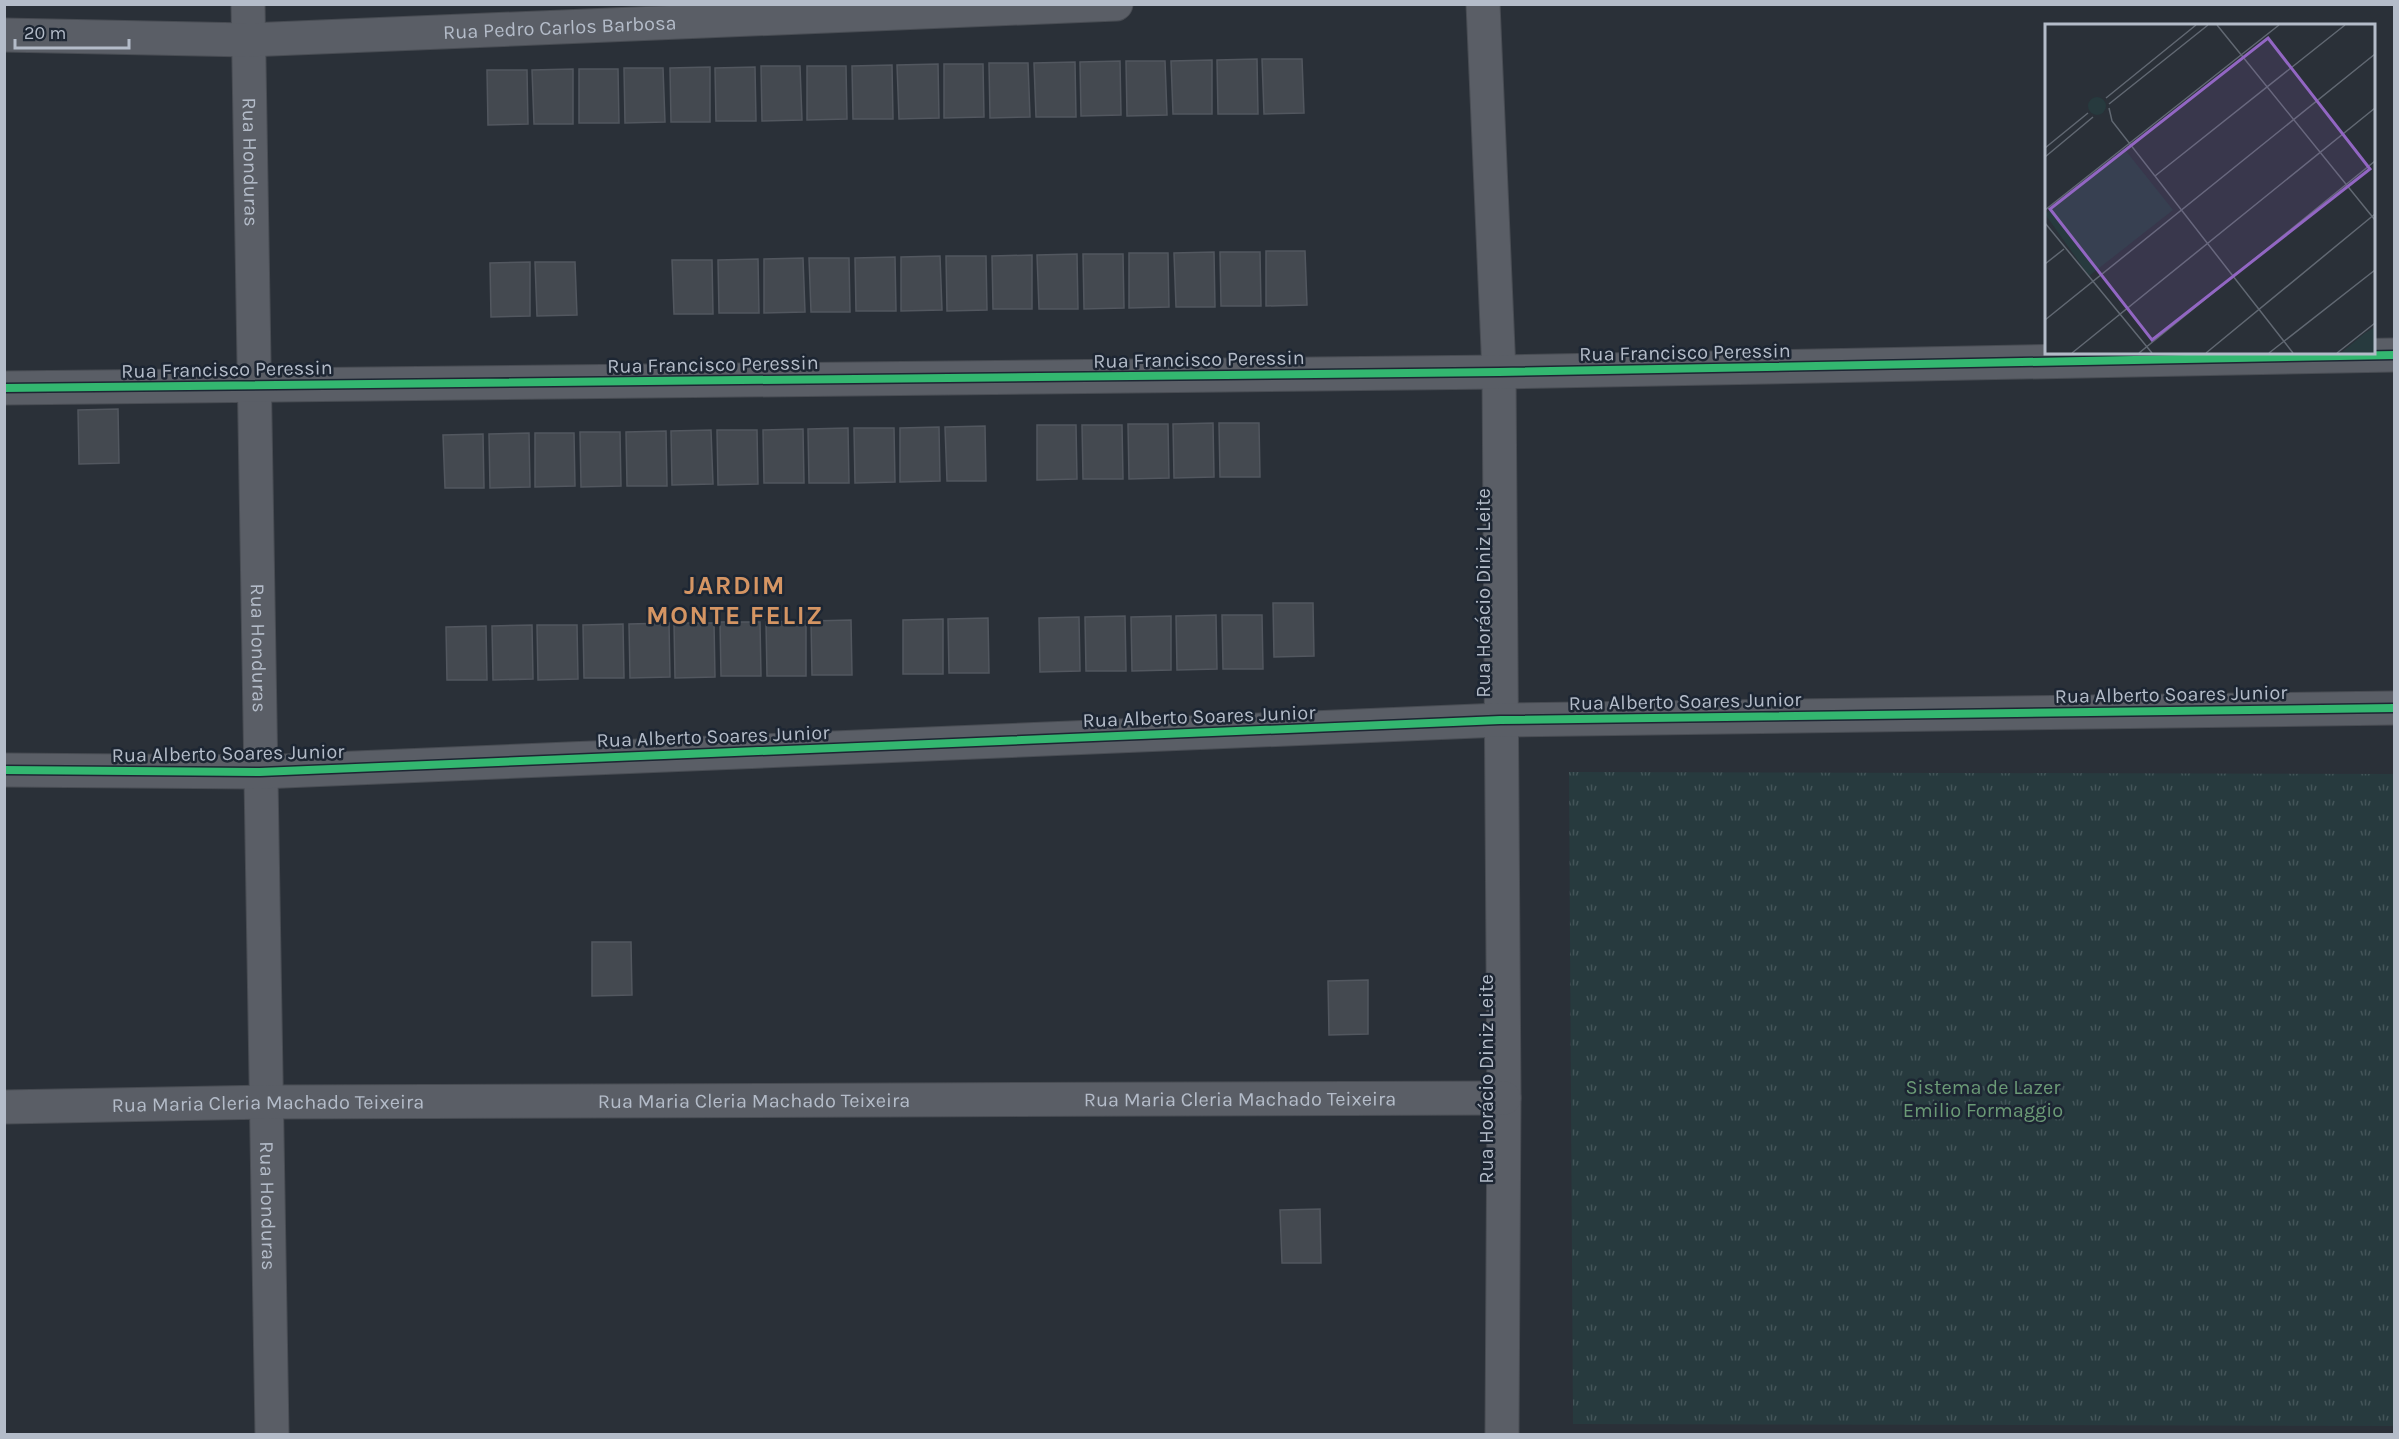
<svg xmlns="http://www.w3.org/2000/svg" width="2399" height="1439" viewBox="0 0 2399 1439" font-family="Karla,sans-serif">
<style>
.park{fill:url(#park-tufts)}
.building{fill:#444950;stroke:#52575f;stroke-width:1.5}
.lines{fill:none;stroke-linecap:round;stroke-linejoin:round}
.minor-casing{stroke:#484c53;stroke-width:35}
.minor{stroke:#5a5e66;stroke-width:33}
.cycleway-casing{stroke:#1d2633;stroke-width:11}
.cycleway{stroke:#33b770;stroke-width:8}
.labels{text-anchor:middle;stroke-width:5;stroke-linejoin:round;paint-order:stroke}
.street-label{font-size:20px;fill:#b4bcc9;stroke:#1d2633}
.park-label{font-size:20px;fill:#6b9a76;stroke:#1d2633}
.district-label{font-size:26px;font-weight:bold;letter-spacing:1.5px;fill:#d59563;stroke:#1d2633}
.inset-road{fill:none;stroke:#616872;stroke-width:1.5}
.view{fill:#9266c3;fill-opacity:0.15;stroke:#9266c3;stroke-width:3}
.inset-edge{fill:none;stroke:#b4bcc9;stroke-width:3}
</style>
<defs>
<pattern id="park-tufts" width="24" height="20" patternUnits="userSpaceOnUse" patternTransform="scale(1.5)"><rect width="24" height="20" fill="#273a3e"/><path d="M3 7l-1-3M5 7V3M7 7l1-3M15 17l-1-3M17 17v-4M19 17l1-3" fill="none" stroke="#445559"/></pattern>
</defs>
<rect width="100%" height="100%" fill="#2a3038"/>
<polygon class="park" points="1569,772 2394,774 2394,1426 1573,1424"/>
<g class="building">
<polygon points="1257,59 1258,114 1218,114 1217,60"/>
<polygon points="1262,59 1302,59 1304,113 1264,114"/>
<polygon points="1212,60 1212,114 1173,114 1171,61"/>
<polygon points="1120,61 1121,115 1081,116 1080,62"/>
<polygon points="1126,61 1165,61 1167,115 1127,116"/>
<polygon points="1075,62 1076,117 1036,117 1034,63"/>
<polygon points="989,63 1028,63 1030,117 990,118"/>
<polygon points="938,64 939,118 899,119 897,65"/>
<polygon points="944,64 983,64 984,117 944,118"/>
<polygon points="892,65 893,119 853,119 852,66"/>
<polygon points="761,66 800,66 802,120 762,121"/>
<polygon points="807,66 846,66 847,119 807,120"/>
<polygon points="710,67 710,122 671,122 670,68"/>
<polygon points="755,67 756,121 716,121 715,68"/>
<polygon points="624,68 663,68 665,122 625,123"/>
<polygon points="573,69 573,124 534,124 532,70"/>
<polygon points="579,69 618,69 619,123 579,123"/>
<polygon points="487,70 527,70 528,124 488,125"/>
<polygon points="1266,251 1305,251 1307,305 1266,306"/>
<polygon points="1214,252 1215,307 1176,307 1174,253"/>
<polygon points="1220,252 1260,252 1261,306 1221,306"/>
<polygon points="1129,253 1168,253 1169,307 1129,308"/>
<polygon points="1077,254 1078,309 1039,309 1037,255"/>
<polygon points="1083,254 1123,254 1124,308 1084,309"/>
<polygon points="1032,255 1032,309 993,309 992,256"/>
<polygon points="940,256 942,310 901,311 901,257"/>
<polygon points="946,256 986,256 987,310 947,311"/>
<polygon points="895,257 896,311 856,311 855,258"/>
<polygon points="803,258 805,312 764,313 764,259"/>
<polygon points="809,258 849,258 850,312 811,312"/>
<polygon points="758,259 759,313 719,313 718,260"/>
<polygon points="672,260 712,260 713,314 674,314"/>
<polygon points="530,262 530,316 491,317 490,263"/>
<polygon points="535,262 575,262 577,315 537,316"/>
<polygon points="118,409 119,463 79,464 78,410"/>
<polygon points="1213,423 1214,477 1174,478 1173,424"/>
<polygon points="1219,423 1259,423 1260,477 1220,477"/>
<polygon points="1128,424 1168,424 1169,478 1129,479"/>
<polygon points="1037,425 1076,425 1077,479 1037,480"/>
<polygon points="1082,425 1122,425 1123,479 1083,479"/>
<polygon points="985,426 986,481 947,481 945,427"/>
<polygon points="939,427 940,481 900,482 900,428"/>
<polygon points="848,428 849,483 809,483 808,429"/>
<polygon points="854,428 894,428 895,482 855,483"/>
<polygon points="803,429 804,483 764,483 763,430"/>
<polygon points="711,430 713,484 672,485 671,431"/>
<polygon points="717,430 757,430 758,484 718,485"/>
<polygon points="666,431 667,486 627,486 626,432"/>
<polygon points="580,432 620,432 621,486 581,487"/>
<polygon points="529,433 530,487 490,488 489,434"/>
<polygon points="535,433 574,433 575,486 535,487"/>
<polygon points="483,434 484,488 445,488 443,435"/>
<polygon points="1273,603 1313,603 1314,656 1274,657"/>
<polygon points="1216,615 1217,669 1177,670 1176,616"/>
<polygon points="1222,615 1262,615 1263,669 1223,669"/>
<polygon points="1125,616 1126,671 1086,671 1085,617"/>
<polygon points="1171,616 1171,670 1132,671 1131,617"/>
<polygon points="1079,617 1080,671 1040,672 1039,618"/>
<polygon points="988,618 989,673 949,673 948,619"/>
<polygon points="943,619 943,674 903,674 903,620"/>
<polygon points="851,620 852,675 812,675 811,621"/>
<polygon points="806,621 806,676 767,676 766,622"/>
<polygon points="720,622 760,622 761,676 721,676"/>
<polygon points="669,623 670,677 630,678 629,624"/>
<polygon points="674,623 714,623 715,677 675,678"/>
<polygon points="623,624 624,678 584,678 583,625"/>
<polygon points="532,625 533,679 493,680 492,626"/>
<polygon points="537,625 577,625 578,679 538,680"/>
<polygon points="486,626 487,680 447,680 446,627"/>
<polygon points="592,942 631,942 632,995 592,996"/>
<polygon points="1368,980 1368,1034 1329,1035 1328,981"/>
<polygon points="1320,1209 1321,1263 1282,1263 1280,1210"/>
</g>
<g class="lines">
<defs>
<g id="minor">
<path id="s1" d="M248,4L272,1434"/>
<polyline points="1483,4 1499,372 1504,1098 1502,1434"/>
<path id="s2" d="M4,35L248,40L1116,4"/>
<polyline points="4,388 1499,372 2394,355"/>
<polyline points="4,770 260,772 1500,720 2394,708"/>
<path id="s3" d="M4,1107L266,1102L1504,1098"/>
</g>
</defs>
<use href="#minor" class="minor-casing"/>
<use href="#minor" class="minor"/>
<defs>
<g id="cycleway">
<polyline points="4,388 1499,372 2394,355"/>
<polyline points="4,770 260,772 1500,720 2394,708"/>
</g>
</defs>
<use href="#cycleway" class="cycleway-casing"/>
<use href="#cycleway" class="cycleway"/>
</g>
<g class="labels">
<g class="street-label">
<text dy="7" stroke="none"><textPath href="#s2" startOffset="556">Rua Pedro Carlos Barbosa</textPath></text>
<text dy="7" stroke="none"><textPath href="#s1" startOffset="158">Rua Honduras</textPath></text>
<text transform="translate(1685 352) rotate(-1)" y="7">Rua Francisco Peressin</text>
<text transform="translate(1199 359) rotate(-1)" y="7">Rua Francisco Peressin</text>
<text transform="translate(713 364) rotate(-1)" y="7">Rua Francisco Peressin</text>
<text transform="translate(227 369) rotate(-1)" y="7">Rua Francisco Peressin</text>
<text transform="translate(1483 593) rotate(-90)" y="7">Rua Horácio Diniz Leite</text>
<text dy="7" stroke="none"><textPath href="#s1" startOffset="644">Rua Honduras</textPath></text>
<text transform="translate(2171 694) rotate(-1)" y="7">Rua Alberto Soares Junior</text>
<text transform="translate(1685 701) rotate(-1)" y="7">Rua Alberto Soares Junior</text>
<text transform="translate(1199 716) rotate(-2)" y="7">Rua Alberto Soares Junior</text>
<text transform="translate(713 736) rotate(-2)" y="7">Rua Alberto Soares Junior</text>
<text transform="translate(228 753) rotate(-1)" y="7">Rua Alberto Soares Junior</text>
<text transform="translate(1486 1079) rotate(-90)" y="7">Rua Horácio Diniz Leite</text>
<text dy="7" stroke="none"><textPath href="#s3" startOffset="1236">Rua Maria Cleria Machado Teixeira</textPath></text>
<text dy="7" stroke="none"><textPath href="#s3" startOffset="750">Rua Maria Cleria Machado Teixeira</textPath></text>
<text dy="7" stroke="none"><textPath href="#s3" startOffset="264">Rua Maria Cleria Machado Teixeira</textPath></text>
<text dy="7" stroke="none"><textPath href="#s1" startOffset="1202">Rua Honduras</textPath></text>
</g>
<g class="park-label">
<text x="1983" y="1094">Sistema de Lazer<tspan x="1983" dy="23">Emilio Formaggio</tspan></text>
</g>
<g class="district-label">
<text x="735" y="594">JARDIM<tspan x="735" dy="30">MONTE FELIZ</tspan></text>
</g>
</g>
<g transform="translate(2045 24)">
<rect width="330" height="330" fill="#2a3038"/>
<path d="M43 82a9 9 0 1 1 18 0a9 9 0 1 1-18 0Z" fill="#273a3e"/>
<path d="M81,127L128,186L44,252L0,190ZM330,303V329H296L320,309Z" fill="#273a3e"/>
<path class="inset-road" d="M172,1L330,196M61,74L151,1M64,80L163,1M64,84L67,97L248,329M0,124L43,89M0,133L48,93M110,152L300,1M0,186L234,1M0,199L107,329M0,240L19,225M0,296L330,30M27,329L330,84M94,329L330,137M161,329L330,190M224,329L330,246M292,329L330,299"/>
<path class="view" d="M223,14L325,145L107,316L5,185Z"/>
<rect width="330" height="330" class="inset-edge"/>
</g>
<rect width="2399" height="1439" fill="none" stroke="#b4bcc9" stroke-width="12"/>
<path d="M15 39v9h114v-9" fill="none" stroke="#b4bcc9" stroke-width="3"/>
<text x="24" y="39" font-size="18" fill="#b4bcc9" stroke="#1d2633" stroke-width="4.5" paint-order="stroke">20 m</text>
</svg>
